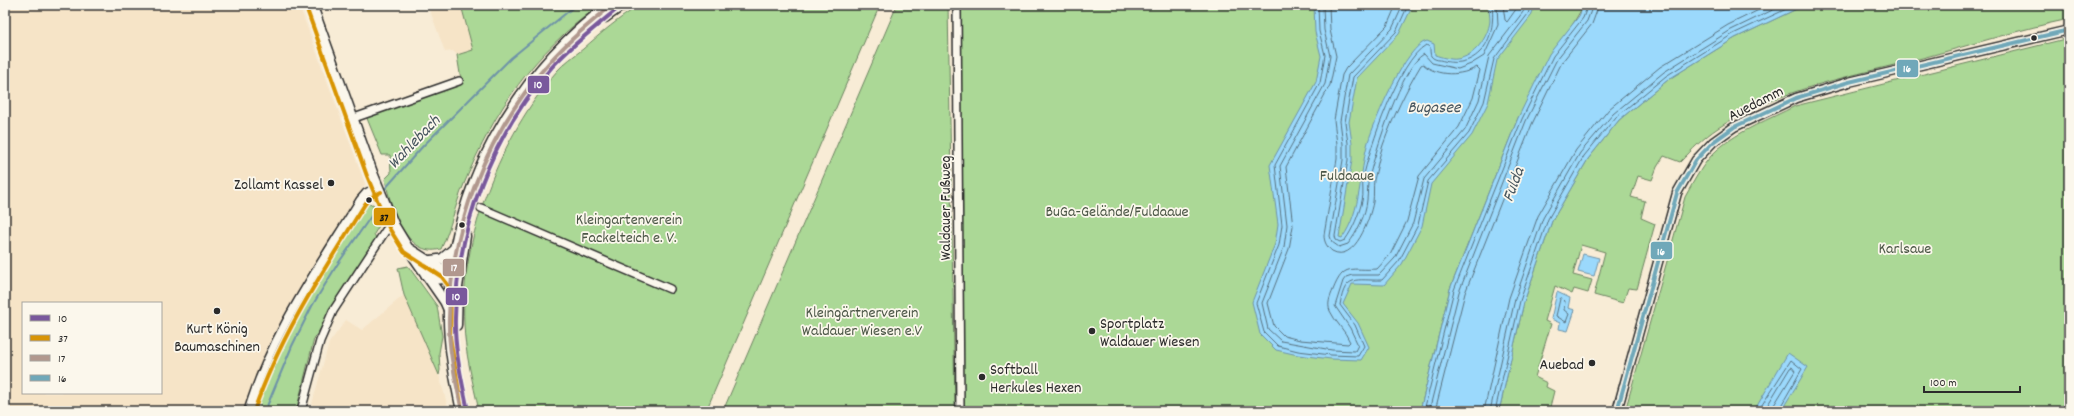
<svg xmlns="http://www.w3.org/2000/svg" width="2074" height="416" viewBox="0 0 2074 416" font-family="Dekko,sans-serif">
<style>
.built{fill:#f6e4c7;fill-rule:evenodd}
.green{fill:#abd896;stroke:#6b8260}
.water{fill:#9bd9fc;stroke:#6e93a8}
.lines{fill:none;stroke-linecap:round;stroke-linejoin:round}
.shore{stroke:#58717f;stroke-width:1}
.stream{stroke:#6e93a8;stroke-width:2}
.minor-casing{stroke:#2b2b2b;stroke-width:10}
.tertiary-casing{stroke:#2b2b2b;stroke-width:11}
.secondary-casing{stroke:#2b2b2b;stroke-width:12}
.primary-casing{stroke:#2b2b2b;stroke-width:13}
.minor{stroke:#fbf7ec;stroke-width:7}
.tertiary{stroke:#fbf7ec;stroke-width:8}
.secondary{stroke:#fbf7ec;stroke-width:9}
.primary{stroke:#fbf7ec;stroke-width:10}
.bus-1-casing{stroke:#fbf7ec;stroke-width:7}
.bus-2-casing{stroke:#fbf7ec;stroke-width:7}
.bus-3-casing{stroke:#fbf7ec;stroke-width:7}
.bus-4-casing{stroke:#fbf7ec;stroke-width:7}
.bus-1{stroke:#79589c;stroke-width:4}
.bus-2{stroke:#d89406;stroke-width:4}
.bus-3{stroke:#b1988e;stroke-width:4}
.bus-4{stroke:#70a8b9;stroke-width:4}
.bus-dot{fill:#2b2b2b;stroke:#fbf7ec;stroke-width:1.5}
.labels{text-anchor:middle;stroke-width:3.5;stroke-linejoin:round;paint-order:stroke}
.street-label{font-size:16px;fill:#2b2b2b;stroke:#fbf7ec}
.park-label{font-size:16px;fill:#4b5646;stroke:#fbf7ec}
.poi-label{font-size:16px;fill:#2b2b2b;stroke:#fbf7ec;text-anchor:end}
.water-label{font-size:17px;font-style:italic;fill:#47565f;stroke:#fbf7ec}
.line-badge{stroke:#fbf7ec;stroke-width:1.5}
.badge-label{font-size:11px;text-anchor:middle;font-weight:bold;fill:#fff}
.pale-badge-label{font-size:11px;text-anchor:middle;font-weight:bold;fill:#111}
</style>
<rect width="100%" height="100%" fill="#f8ecd6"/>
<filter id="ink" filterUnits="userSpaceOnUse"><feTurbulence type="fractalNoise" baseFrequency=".025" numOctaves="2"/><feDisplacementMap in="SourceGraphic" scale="8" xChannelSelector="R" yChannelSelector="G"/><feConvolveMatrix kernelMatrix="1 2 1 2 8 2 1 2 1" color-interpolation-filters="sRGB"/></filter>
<g filter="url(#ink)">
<g class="built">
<path d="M5,5H299L365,184L286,312L252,386L245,411H5ZM23,303H161V393H23Z"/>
<polygon points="428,5 461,5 473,51 457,55 453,51 445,52"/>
<polygon points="404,295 439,375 449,411 310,411 329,343 346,320 362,330"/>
</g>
<g class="green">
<path d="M461,5H600C533,53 495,109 464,184C455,205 451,228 441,249C406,259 390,205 385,179L391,173L390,155H382L366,116L461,80L457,55L473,50Z"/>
<path d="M640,5H880L706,411H479C473,383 465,353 464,324C460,237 501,136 557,71C564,63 574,56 583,49C601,33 619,18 640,5Z"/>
<polygon points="897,5 948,5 955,411 723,411"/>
<polygon points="959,5 1584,5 1518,118 1450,289 1420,411 963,411"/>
<path d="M1805,5H2069V19C2021,29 1974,44 1926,57C1854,76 1782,87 1718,128C1704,137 1692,150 1680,162L1664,156L1657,167L1652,180L1638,176L1631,197L1645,201L1641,218L1655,224L1637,289L1628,288L1623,303L1594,295L1605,252L1581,245L1573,275L1592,280L1588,293L1574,289L1572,294L1555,286L1545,321L1551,324L1535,377L1547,383L1546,387L1554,391L1549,411H1499L1524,302L1552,221L1588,159L1619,120L1669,79L1735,38Z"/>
<path d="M2069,38V411H1625L1685,197C1694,181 1704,161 1718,149C1740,130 1770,119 1795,106Z"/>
<path d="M373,204L382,221L374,234L376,238L314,339L296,411H252C273,336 321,271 362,206Z"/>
<polygon points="408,266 437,306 442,336 439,353 440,370 439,375 404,295 398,268"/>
</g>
<g class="water">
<path d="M1314,5H1413L1399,34L1357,78L1349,122L1352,143V160L1339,237L1342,238C1362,210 1359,174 1368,142C1375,120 1406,45 1427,41L1434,44L1435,55C1441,57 1451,60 1457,59C1474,57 1488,38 1490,21C1490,16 1489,10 1488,5H1535L1531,16L1497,60L1488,103L1472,135L1431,184L1422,226L1402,264L1384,285L1352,284L1343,304L1358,323L1369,347L1361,360L1331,359L1298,355L1276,350L1260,334L1252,302L1275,244L1278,224L1270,165L1316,82L1321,56L1315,32Z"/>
<polygon points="1584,5 1805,5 1735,38 1669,79 1619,120 1588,159 1552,221 1524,302 1499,411 1420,411 1450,289 1518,118 1549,54 1579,16"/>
<polygon points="1583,254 1599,258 1594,276 1578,272"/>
<polygon points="1557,292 1570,298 1568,308 1575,310 1568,331 1559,329 1560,323 1551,319"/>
<polygon points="1788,353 1808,367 1781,411 1754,411"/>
</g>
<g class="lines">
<g class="shore">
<path d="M1318,5L1319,31L1325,55L1320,83L1275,165L1282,225L1279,245L1256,303L1264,332L1278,346L1298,351L1331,355L1358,356L1364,346L1355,325L1340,305C1345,273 1356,281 1382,280L1399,261L1418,225L1428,181L1469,133L1484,102L1494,59L1528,14L1531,5"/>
<polyline points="1323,5 1324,30 1330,56 1325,84 1280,166 1287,225 1284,247 1262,303 1268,329 1281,341 1332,350 1355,351 1358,345 1350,328 1335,306 1343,281 1346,277 1352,275 1379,275 1395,258 1413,223 1424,179 1465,130 1479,100 1489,56 1523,12 1526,5"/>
<path d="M1329,5L1330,30L1336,56L1330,85L1286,167L1293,226L1289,249L1268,303L1274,326L1284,336L1300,340L1348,344L1350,342C1345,330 1335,322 1330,311C1327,304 1330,297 1333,290C1344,262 1351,271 1377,269L1390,255L1407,221L1419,176L1459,127L1473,98L1480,70L1477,67C1462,76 1437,77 1423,64L1421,65C1406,90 1393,117 1383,145C1379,156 1377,169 1374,180C1373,187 1374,195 1373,202C1370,218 1355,264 1332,251C1327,247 1324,242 1324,235L1337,159V144L1334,120L1342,75L1346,68L1387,26L1396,5"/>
<path d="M1403,5L1392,29L1348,75L1340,121L1343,144V160L1330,236L1332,242L1339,247L1348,244C1357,233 1366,214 1367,200C1368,192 1367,185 1369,178C1375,153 1402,65 1424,54L1432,63L1458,69L1471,64L1484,56L1498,25L1497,5"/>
<path d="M1408,5L1396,32L1353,77L1345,122L1348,143V160L1335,236L1336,240L1340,242L1345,240C1353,229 1359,214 1362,201C1364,194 1362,186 1363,179C1369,149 1399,60 1426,45L1430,47C1430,50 1430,54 1431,56C1433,59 1437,60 1440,60C1454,64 1468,64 1480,52C1492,40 1494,20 1492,5"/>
<polyline points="1503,5 1505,20 1507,22 1519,5"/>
<polygon points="1562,298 1565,301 1564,310 1569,314 1566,322 1556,316 1560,299"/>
<polyline points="1424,411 1454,290 1522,119 1553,56 1583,18 1588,5"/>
<polyline points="1429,411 1459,292 1526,121 1557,59 1587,21 1593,5"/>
<polyline points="1435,411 1465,293 1532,124 1562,62 1592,24 1599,5"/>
<polyline points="1484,411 1509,298 1538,216 1576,150 1609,109 1660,67 1728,25 1769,5"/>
<polyline points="1490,411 1515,299 1543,218 1580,153 1613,114 1664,72 1731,30 1783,5"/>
<polyline points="1495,411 1520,301 1548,219 1584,156 1616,117 1666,76 1733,34 1795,5"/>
<polyline points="1758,411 1791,360 1802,369 1778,411"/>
<polyline points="1764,411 1790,368 1792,367 1795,371 1774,405 1773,411"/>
</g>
<g class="stream">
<polyline points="383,191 423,146 511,58 576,5"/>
<polyline points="265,411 292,346 312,306 337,265 374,212 380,199"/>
</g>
<defs>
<g id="minor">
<polyline points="957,5 960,411"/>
<polyline points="354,118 459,81"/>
<polyline points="481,208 670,289"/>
<path d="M248,411C271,334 319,267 360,200L366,193L378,187"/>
<polyline points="301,411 320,341 333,311 386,230 394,225"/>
</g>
<polyline id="tertiary" points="1617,411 1677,193 1696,160 1713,142 1734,127 1796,98 1849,82 2069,30"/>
<g id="secondary">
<polyline points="312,5 373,174 394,225 408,248 441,269 451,278"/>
<polyline points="411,253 445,302 449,311"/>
<polyline points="427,261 442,259 456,247"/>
<polyline points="426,275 438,279 451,278"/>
</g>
<g id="primary">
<polyline points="605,17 622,5"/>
<polyline points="456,325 457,287 465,236"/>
<path d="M462,411C455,378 448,343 449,309C451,191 515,74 610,5"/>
</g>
</defs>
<use href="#minor" class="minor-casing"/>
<use href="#tertiary" class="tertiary-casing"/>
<use href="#secondary" class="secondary-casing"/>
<use href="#primary" class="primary-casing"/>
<use href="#minor" class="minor"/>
<use href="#tertiary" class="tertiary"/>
<use href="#secondary" class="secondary"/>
<use href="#primary" class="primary"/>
<defs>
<path id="bus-1" d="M468,411C462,381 454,349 455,318C457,227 491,136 552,67C573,44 598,25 622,5"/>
<g id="bus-2">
<polyline points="306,7 367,176 389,228 404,252 442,277 451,289 450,337 462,411"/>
<path d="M254,411C280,336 323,271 365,204L370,198L381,192"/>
</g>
<path id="bus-3" d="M462,411C456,381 448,349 449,318C451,225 486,134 548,64C567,42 590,23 612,5"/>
<polyline id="bus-4" points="1617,411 1677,193 1696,160 1713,142 1734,127 1796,98 1849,82 2069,30"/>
</defs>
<use href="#bus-1" class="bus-1-casing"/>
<use href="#bus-2" class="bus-2-casing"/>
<use href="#bus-3" class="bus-3-casing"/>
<use href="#bus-4" class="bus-4-casing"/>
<use href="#bus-1" class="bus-1"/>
<use href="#bus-2" class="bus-2"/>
<use href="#bus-3" class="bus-3"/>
<use href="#bus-4" class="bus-4"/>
</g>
</g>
<g class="bus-dot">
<circle cx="2034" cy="38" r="3.5"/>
<circle cx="331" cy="183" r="4"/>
<circle cx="369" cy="200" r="3.5"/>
<circle cx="462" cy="225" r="3.5"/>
<circle cx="217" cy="311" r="4"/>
<circle cx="1092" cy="331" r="4"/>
<circle cx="1592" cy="363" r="4"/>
<circle cx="982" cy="377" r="4"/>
</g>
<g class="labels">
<g class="street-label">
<text transform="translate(1755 102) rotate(-27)" y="6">Auedamm</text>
<text transform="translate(944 208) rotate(-90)" y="6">Waldauer Fußweg</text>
</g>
<g class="park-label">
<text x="1347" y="180">Fuldaaue</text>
<text x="1117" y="216">BuGa-Gelände/Fuldaaue</text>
<text x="629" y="224">Kleingartenverein<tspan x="629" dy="18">Fackelteich e. V.</tspan></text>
<text x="1905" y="253">Karlsaue</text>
<text x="862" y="317">Kleingärtnerverein<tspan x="862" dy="18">Waldauer Wiesen e.V</tspan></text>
</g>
<g class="poi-label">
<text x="323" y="189">Zollamt Kassel</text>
<text x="1100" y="328" text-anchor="start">Sportplatz<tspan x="1100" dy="18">Waldauer Wiesen</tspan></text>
<text x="217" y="333" text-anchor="middle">Kurt König<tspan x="217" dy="18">Baumaschinen</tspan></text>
<text x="1584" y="369">Auebad</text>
<text x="990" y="374" text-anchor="start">Softball<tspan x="990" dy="18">Herkules Hexen</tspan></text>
</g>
<g class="water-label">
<text x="1434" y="112">Bugasee</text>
<text transform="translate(413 141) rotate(-46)" y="6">Wahlebach</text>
<text transform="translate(1512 184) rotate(-70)" y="6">Fulda</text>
</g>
</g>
<g class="line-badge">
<rect x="1896" y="59" width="23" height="19" rx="4" fill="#70a8b9"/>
<rect x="527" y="75" width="23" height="19" rx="4" fill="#79589c"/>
<rect x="373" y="207" width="23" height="19" rx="4" fill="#d89406"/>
<rect x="1650" y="241" width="23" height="19" rx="4" fill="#70a8b9"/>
<rect x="442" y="258" width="23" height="19" rx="4" fill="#b1988e"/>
<rect x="445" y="287" width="23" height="19" rx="4" fill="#79589c"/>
</g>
<g class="badge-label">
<text x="1907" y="72">16</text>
<text x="538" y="88">10</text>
<text x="1661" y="255">16</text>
<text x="454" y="271">17</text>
<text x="456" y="300">10</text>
</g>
<g class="pale-badge-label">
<text x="384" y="221">37</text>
</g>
<rect width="2074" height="416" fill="none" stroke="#fbf7ec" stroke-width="20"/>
<rect x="10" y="10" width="2054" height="396" fill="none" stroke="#2b2b2b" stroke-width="1.5" filter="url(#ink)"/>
<rect x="22" y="302" width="140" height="92" fill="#fbf7ec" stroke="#a8a59f"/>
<rect x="30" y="315" width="20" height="6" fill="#79589c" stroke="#a8a59f"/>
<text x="58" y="322" font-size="12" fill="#2b2b2b">10</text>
<rect x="30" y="335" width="20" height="6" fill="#d89406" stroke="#a8a59f"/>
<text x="58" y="342" font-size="12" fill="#2b2b2b">37</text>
<rect x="30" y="355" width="20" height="6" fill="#b1988e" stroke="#a8a59f"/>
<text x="58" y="362" font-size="12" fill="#2b2b2b">17</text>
<rect x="30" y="375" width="20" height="6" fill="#70a8b9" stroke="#a8a59f"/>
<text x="58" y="382" font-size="12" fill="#2b2b2b">16</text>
<path d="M1924 386v6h96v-6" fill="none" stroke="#2b2b2b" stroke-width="2"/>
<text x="1930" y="386" font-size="12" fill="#2b2b2b" stroke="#fbf7ec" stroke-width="3" paint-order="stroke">100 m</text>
</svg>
